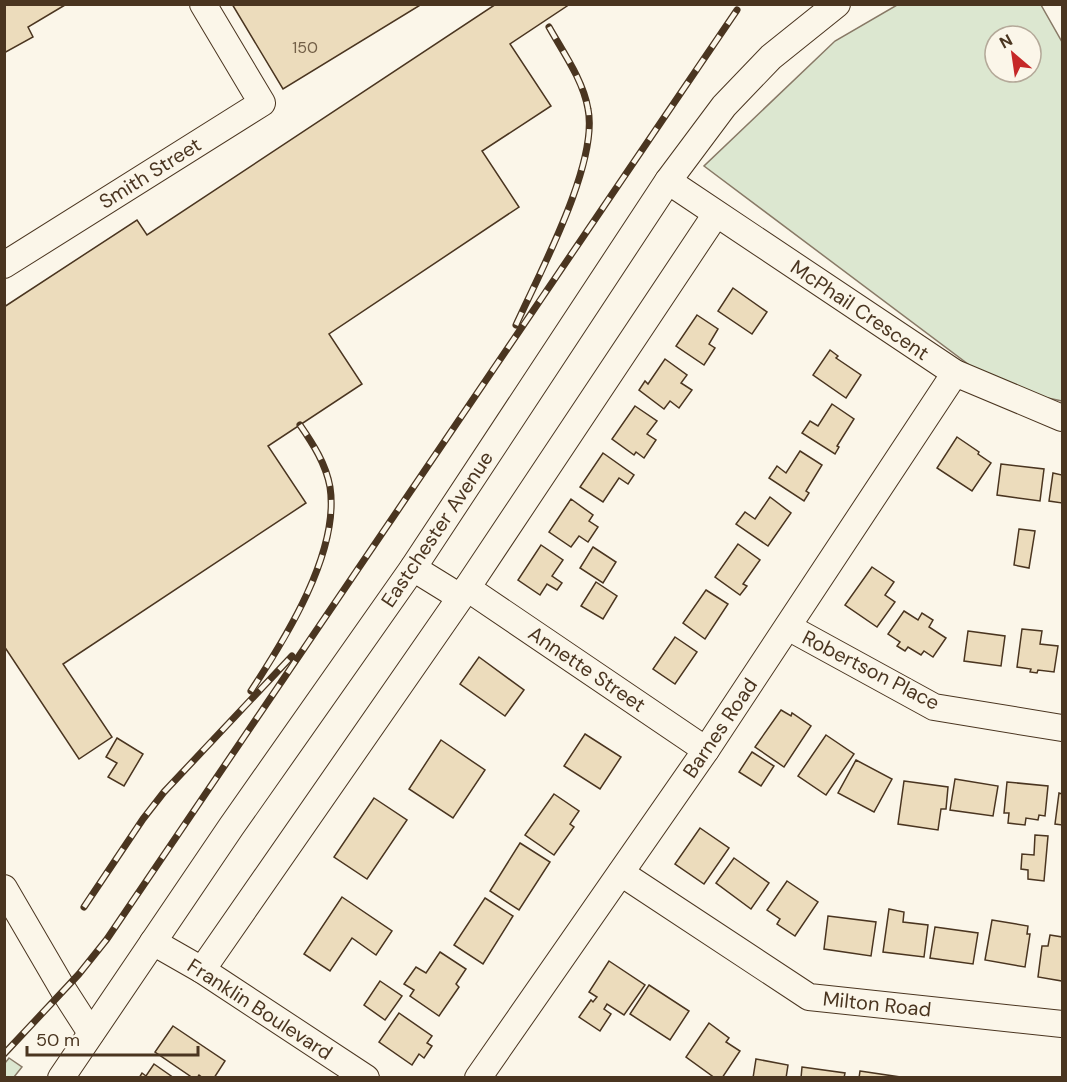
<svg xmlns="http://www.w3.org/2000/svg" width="1067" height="1082" viewBox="0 0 1067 1082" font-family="'DM Sans',sans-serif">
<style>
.green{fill:#dce7d0;stroke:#887966;stroke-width:1.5;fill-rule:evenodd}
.building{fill:#ecdcbc;stroke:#4a3520;stroke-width:1.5}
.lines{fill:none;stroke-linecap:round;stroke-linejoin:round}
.minor-casing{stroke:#4a3520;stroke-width:28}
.minor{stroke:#fbf6e9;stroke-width:26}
.rail-casing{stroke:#4a3520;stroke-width:7}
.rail{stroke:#fbf6e9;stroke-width:4.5;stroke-dasharray:14;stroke-linecap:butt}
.labels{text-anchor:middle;stroke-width:4.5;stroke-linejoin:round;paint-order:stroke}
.number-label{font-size:16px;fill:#725f47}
.street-label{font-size:20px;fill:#4a3520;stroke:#fbf6e9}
</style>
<rect width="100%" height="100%" fill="#fbf6e9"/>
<g class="green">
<path d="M897,5H1041L1062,42V401L1000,388L704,166L835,41ZM995,36H1031V72H995Z"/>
<polygon points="9,1058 22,1067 14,1077 5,1077 5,1063"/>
</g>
<g class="building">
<polygon points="4,4 65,4 65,5 28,27 33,37 4,53"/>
<polygon points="232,4 422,4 283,89"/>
<polygon points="496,4 570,4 510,44 551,106 482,151 519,207 329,334 362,384 268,446 306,503 63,664 112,737 79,759 4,646 4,307 137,220 147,235"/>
<polygon points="733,288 767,312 752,334 718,311"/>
<polygon points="697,315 718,329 709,344 715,348 704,365 676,346"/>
<polygon points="830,350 838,356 836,358 861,375 846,398 813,375"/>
<polygon points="665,359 687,375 681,383 692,390 679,408 670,401 664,409 639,390 645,381 648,384"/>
<polygon points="832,404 854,419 837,446 839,447 835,454 802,433 810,421 818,426"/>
<polygon points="635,406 657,421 647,434 656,440 644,458 636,452 634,455 612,439"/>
<polygon points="957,437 979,452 978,454 991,463 972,491 937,468"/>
<polygon points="800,451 822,465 806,491 809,493 804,501 769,478 777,466 786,473"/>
<polygon points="603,453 634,475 628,484 619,478 603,502 580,487"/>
<polygon points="1001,464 1044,469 1040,501 997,495"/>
<polygon points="1053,473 1062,475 1062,503 1049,501"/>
<polygon points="770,497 791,513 768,546 736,524 745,512 755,519"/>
<polygon points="571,499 593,515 589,521 598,527 588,542 579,536 571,547 549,532"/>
<polygon points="1019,529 1035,531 1029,568 1014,565"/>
<polygon points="738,544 760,560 743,584 747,586 740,595 715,577"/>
<polygon points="541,545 563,560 552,576 562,583 557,590 547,584 540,595 518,580"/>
<polygon points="593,547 616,562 603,583 580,568"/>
<polygon points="872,567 894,582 885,595 895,602 877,627 845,605"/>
<polygon points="596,582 617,596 603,619 581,606"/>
<polygon points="706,590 728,604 705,639 683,623"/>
<polygon points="904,611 918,620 922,613 933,620 929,627 946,638 933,657 924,651 921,655 908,647 905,651 897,646 900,642 888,634"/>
<polygon points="1022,629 1042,631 1040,644 1058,646 1054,672 1038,670 1037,673 1030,672 1031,669 1017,667"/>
<polygon points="968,631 1005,636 1001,666 964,661"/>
<polygon points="675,637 697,652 675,684 653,669"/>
<polygon points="479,657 524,690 505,716 460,684"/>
<polygon points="781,710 791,716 792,713 811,726 784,767 755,747"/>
<polygon points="585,734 621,757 600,789 564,766"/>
<polygon points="826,735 854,754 826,795 798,776"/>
<polygon points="117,738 143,754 124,786 108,777 117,763 106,757"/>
<polygon points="441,740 485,770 453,818 409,789"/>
<polygon points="752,752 774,766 761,786 739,772"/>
<polygon points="856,760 892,779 874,812 838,793"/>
<polygon points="955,779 998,786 993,816 950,810"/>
<polygon points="904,781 948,787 946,809 941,809 938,830 898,824"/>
<polygon points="1007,782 1048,786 1045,816 1039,815 1038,820 1026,818 1025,825 1008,823 1009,813 1004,813"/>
<polygon points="1059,793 1062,794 1062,825 1055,824"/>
<polygon points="554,794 579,811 570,824 574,827 554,855 525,835"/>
<polygon points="374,798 407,820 367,879 334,857"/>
<polygon points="700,828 729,848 704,884 675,864"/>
<polygon points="1035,835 1048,836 1044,881 1028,879 1028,870 1021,869 1022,854 1034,855"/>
<polygon points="520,843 550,862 519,910 490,891"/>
<polygon points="734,858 769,883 751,909 716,883"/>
<polygon points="787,881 818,902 795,936 777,924 780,919 767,910"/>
<polygon points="342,897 392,931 376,955 352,938 330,971 304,954"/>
<polygon points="485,898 513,916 483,964 454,945"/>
<polygon points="889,909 904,912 903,922 928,925 924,957 883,952"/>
<polygon points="828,916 876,922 871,956 824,949"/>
<polygon points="992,920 1028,926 1027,934 1030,934 1025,967 985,960"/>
<polygon points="935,927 978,933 973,964 930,958"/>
<polygon points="1050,935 1062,937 1062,981 1038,977 1042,946 1048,946"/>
<polygon points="440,952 466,969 456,984 459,987 439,1016 410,996 414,990 404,984 416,967 426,973"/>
<polygon points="609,961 645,985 624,1015 607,1004 604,1009 611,1014 600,1031 579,1017 591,1000 593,1002 597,997 589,992"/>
<polygon points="380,981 402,996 385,1020 364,1005"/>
<polygon points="649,985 689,1011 670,1040 630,1014"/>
<polygon points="399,1013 432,1036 427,1043 432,1046 424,1058 419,1054 412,1065 379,1042"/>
<polygon points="709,1023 729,1038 726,1042 740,1051 722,1078 715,1078 686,1057"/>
<polygon points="173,1026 225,1061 214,1078 203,1078 199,1075 197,1078 193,1078 155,1052"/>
<polygon points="756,1059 788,1065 786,1078 753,1078"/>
<polygon points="154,1064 174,1078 139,1078 142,1073 146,1076"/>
<polygon points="802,1067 845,1073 844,1078 801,1078"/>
<polygon points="860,1071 900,1077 900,1078 859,1078"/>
</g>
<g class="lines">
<defs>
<g id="minor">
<polyline points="668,181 955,373 1062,418"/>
<polyline points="4,265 262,103 203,4"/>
<polyline points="413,568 460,597"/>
<polyline points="467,588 706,750"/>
<polyline points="788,627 934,707 1062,728"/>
<polyline points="621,873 809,997 1062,1024"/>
<polyline points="4,888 64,991 91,1033"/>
<polyline points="153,942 202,970 366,1078"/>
<polyline points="202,970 467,588 716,214"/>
<polyline points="61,1078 231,827 413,568 668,181 724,106 771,57 837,4"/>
<polyline points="478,1078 706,750 955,373"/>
</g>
</defs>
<use href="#minor" class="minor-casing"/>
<use href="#minor" class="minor"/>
<defs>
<g id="rail">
<path d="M516,325C539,274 599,163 588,109C583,80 563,52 549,27"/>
<path d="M251,691C285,639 340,552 330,487C326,464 313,444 300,425"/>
<polyline points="84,907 143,819 164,792 292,656"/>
<polyline points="4,1054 79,974 107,939 737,10"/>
</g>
</defs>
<use href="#rail" class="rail-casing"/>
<use href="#rail" class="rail"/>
</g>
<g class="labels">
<g class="number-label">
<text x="305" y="53">150</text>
</g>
<g class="street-label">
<text transform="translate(150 173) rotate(-32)" y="7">Smith Street</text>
<text transform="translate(860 310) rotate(34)" y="7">McPhail Crescent</text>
<text transform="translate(437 529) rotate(-56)" y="7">Eastchester Avenue</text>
<text transform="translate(587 669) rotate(34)" y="7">Annette Street</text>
<text transform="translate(871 670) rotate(27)" y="7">Robertson Place</text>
<text transform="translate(720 728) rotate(-56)" y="7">Barnes Road</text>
<text transform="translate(877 1004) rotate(6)" y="7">Milton Road</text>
<text transform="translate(260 1009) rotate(33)" y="7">Franklin Boulevard</text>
</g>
</g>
<rect width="1067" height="1082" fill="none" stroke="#4a3520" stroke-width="12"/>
<g transform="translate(1013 54) rotate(331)"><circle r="28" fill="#fbf6e9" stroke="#b4a999" stroke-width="1.5"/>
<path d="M0-4.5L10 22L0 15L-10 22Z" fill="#c62828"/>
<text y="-9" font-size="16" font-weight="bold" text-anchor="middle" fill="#4a3520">N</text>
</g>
<path d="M27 1046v9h171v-9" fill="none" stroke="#4a3520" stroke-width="3"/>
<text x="36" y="1046" font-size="18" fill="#4a3520" stroke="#fbf6e9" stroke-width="4.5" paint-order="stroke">50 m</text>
</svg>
